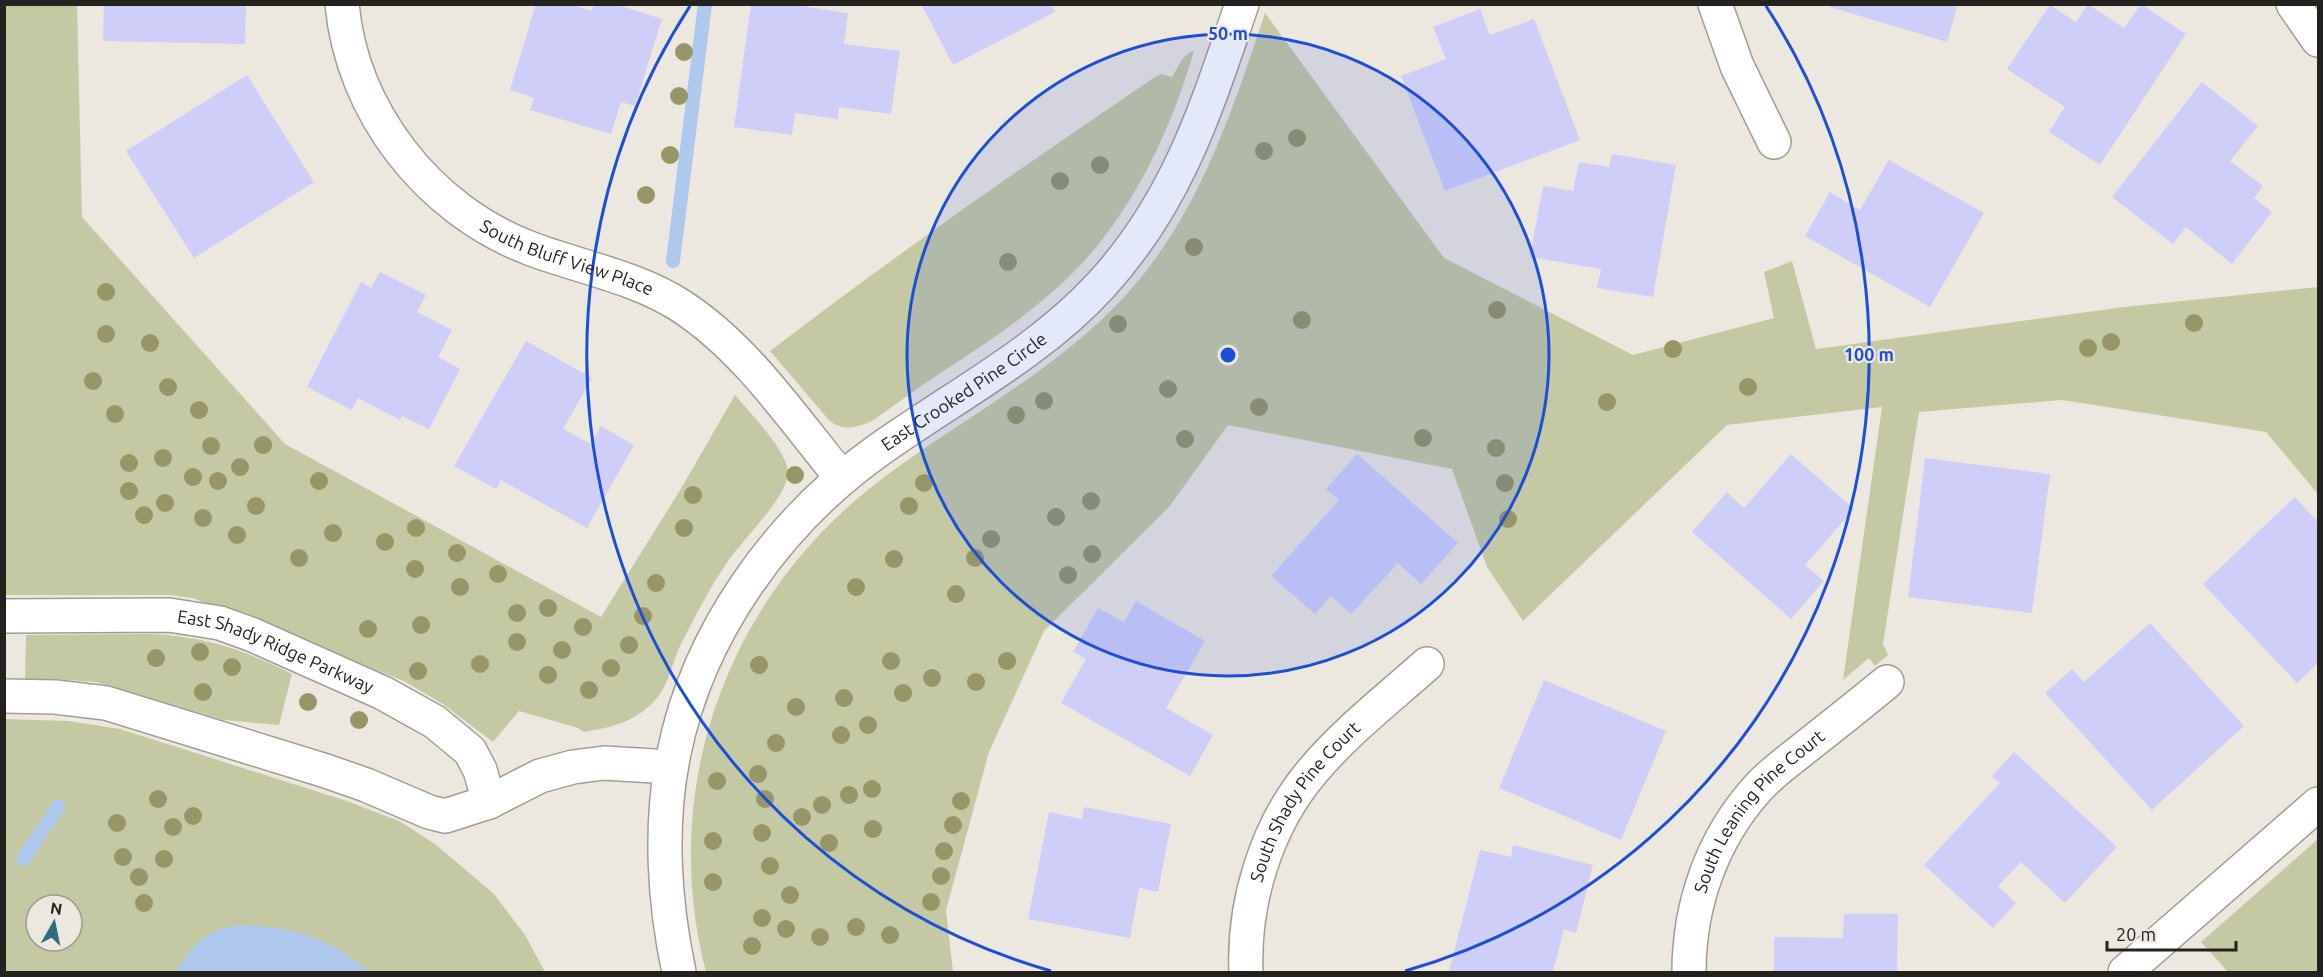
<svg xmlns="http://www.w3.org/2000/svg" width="2323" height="977" viewBox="0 0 2323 977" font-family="Ubuntu,sans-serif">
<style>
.green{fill:#c5c9a3;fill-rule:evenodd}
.water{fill:#afc8ee}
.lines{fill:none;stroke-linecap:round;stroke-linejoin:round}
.stream{stroke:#afc8ee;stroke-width:14}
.building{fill:#cfcef9}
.minor-casing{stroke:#a19d95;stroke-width:36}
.minor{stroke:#fff;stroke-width:33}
.tree{fill:#969669}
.ring{fill:none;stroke:#1d4ed8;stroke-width:3}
.labels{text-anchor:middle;stroke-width:4.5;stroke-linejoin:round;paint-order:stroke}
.street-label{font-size:18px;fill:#23221f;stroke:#ece8df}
.centre{fill:#1d4ed8;stroke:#ece8df;stroke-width:3}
.ring-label{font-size:18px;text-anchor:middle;font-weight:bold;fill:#1d4ed8;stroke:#ece8df;stroke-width:4.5;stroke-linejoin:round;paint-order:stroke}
</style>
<rect width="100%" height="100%" fill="#ece8df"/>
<g class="green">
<path d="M5,5H77L82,217L285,444L601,617L682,487L735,395C749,412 789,452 788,474C786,499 741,541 726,564C709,589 695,617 681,644C672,662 670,683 657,698C636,722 613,727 584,732L578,728L519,711L493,742L443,704L404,681L193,598L170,595H5Z"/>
<path d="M1265,13L1444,258L1633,355L1774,318L1764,272L1792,261L1816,349L2124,307L2318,287V494L2266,432L2062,400L1919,412L1883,644L1888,655L1875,666L1869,658L1843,680L1882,407L1727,425L1523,621L1487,567L1452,469L1228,425L1169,507L1044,631L989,752L946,910L953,972H706C659,793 724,605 869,489C952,423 1050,377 1124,297C1198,217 1231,115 1265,13Z"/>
<path d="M1192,51H1194C1173,122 1144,187 1098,245C1054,299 996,337 939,374C916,389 894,406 872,421C856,428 841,432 828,419L770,351C894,256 1022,167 1152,79L1161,74L1172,77L1183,58Z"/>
<path d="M148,634C204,636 242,649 292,674L279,725L223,720L96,682L54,679H25L26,635Z"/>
<path d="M4,719L69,721L120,729L347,801L401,822L435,844L494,894L525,935L545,972H5ZM36,905H72V941H36Z"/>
<polygon points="2318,839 2318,972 2228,972 2201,942"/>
</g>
<path class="water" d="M238,925C283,925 335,938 368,972H176C194,943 203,932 238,925Z"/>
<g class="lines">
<g class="stream">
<polyline points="673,261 705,4"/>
<polyline points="23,859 59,806"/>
</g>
</g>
<g class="building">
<polygon points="104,4 246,4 245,44 103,41"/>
<polygon points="536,4 570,4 592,11 594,4 615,4 662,19 635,106 621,102 611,134 530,110 534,98 510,90"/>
<polygon points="751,4 807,4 807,7 848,13 844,44 900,51 891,114 839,107 838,119 795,113 792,135 734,127"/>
<polygon points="921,4 1052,4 1055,12 953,65"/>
<polygon points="1830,4 1958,4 1947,42 1830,7"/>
<polygon points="2088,4 2124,28 2141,4 2186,34 2100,165 2049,132 2065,107 2007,69 2050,5 2076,22"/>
<polygon points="1480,9 1490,35 1534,19 1580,140 1445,191 1401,76 1446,59 1433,27"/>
<polygon points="247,75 314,182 194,258 126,151"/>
<polygon points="2202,82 2258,126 2230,161 2263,186 2254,198 2272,212 2232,264 2186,227 2173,244 2112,197"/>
<polygon points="1612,154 1676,165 1653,297 1597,288 1601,269 1530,257 1543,186 1573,191 1579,162 1609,167"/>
<polygon points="1889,160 1984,213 1930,307 1805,236 1830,192 1860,210"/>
<polygon points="380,272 426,295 417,312 452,330 438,357 460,369 429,429 402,416 400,420 358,398 352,410 307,387 361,282 371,288"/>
<polygon points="526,341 592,378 563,429 591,444 601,426 634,445 587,528 501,480 496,489 454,466"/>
<polygon points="1357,454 1458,543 1421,584 1398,563 1351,614 1331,596 1315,614 1271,576 1339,500 1326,489"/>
<polygon points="1791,454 1854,509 1805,565 1824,581 1791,619 1692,532 1727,492 1744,508"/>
<polygon points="1925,458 2050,474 2032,613 1908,597"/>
<polygon points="2295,497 2318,522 2318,663 2297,683 2203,584"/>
<polygon points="1136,601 1205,641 1166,708 1213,735 1190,776 1061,703 1086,659 1073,652 1098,608 1124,622"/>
<polygon points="2150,623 2244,726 2152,810 2045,693 2072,669 2084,682"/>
<polygon points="1544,680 1666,731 1621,840 1499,788"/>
<polygon points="2014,752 2117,847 2065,903 2021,862 1998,886 2016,903 1993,928 1924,865 2000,783 1992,776"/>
<polygon points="1084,807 1171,824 1158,892 1139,888 1130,938 1028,919 1049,812 1082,819"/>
<polygon points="1513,845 1593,865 1576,933 1564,929 1553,972 1449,972 1480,850 1511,857"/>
<polygon points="1844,914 1898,914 1897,972 1774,972 1774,937 1843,938"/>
</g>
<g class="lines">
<defs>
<g id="minor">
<path id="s1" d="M342,4C352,112 428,209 529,248C579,267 636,277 681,306C747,349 793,419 842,478"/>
<polyline points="1715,4 1737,66 1774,142"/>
<polyline points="2293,4 2318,40"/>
<path id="s2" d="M4,616L169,615L220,623L253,635L383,693L435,722L470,751L480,770L489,802"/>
<polyline points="4,696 55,697 106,703 326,771 366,785 429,812 445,816 489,802 540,776 573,767 604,763 671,767"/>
<path id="s3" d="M679,972C664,902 659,824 674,753C698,633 778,522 876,452C951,398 1038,354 1101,285C1178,201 1206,109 1242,4"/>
<path id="s4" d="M1246,972C1243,903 1266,827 1311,773C1344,733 1388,699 1427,664"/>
<path id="s5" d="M1689,972C1689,905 1712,839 1757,789C1770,774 1786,763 1802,750C1830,728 1859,705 1887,682"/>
<polyline points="2125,972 2318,804"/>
</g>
</defs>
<use href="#minor" class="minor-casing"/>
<use href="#minor" class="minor"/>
</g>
<g class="tree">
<circle cx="684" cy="52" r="9"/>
<circle cx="679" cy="96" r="9"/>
<circle cx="1297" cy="138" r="9"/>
<circle cx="1264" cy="151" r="9"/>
<circle cx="670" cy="155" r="9"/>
<circle cx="1100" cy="165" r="9"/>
<circle cx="1060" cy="181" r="9"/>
<circle cx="646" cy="195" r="9"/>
<circle cx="1194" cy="247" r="9"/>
<circle cx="1008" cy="262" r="9"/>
<circle cx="106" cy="292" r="9"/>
<circle cx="1497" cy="310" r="9"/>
<circle cx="1302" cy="320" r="9"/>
<circle cx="2194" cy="323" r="9"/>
<circle cx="1118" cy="324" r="9"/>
<circle cx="106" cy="334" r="9"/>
<circle cx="2111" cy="342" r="9"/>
<circle cx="150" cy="343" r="9"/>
<circle cx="2088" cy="348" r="9"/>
<circle cx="1673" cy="349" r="9"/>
<circle cx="93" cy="381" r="9"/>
<circle cx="168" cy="387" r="9"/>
<circle cx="1748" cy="387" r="9"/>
<circle cx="1168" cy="389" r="9"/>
<circle cx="1044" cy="401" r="9"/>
<circle cx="1607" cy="402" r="9"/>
<circle cx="1259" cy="407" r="9"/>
<circle cx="199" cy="410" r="9"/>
<circle cx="115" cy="414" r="9"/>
<circle cx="1016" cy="415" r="9"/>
<circle cx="1423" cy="438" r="9"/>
<circle cx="1185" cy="439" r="9"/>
<circle cx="263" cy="445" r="9"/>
<circle cx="211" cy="446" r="9"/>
<circle cx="1496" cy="448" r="9"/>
<circle cx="163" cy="458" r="9"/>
<circle cx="129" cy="463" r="9"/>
<circle cx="240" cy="467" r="9"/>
<circle cx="795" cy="475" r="9"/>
<circle cx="193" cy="477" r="9"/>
<circle cx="218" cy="481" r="9"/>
<circle cx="319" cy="481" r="9"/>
<circle cx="924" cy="483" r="9"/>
<circle cx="1505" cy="483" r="9"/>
<circle cx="129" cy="491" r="9"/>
<circle cx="693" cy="495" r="9"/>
<circle cx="1091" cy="501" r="9"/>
<circle cx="165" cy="503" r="9"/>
<circle cx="256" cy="506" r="9"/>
<circle cx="909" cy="506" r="9"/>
<circle cx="144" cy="515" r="9"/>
<circle cx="1056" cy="517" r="9"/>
<circle cx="203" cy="518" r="9"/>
<circle cx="1508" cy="519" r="9"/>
<circle cx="416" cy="528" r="9"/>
<circle cx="684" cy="528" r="9"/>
<circle cx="333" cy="533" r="9"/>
<circle cx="237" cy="535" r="9"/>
<circle cx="991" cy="539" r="9"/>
<circle cx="385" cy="542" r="9"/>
<circle cx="457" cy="553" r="9"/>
<circle cx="1092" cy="554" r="9"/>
<circle cx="299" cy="558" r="9"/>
<circle cx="975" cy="558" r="9"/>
<circle cx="894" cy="559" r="9"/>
<circle cx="415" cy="569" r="9"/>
<circle cx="498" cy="574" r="9"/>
<circle cx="1068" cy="575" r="9"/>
<circle cx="656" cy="583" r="9"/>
<circle cx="460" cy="587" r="9"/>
<circle cx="856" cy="587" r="9"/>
<circle cx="956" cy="594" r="9"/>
<circle cx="548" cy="608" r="9"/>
<circle cx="517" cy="613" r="9"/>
<circle cx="643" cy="616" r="9"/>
<circle cx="421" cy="625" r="9"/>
<circle cx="583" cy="627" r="9"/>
<circle cx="368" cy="629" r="9"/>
<circle cx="517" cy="642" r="9"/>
<circle cx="629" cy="645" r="9"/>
<circle cx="562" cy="650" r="9"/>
<circle cx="200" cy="652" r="9"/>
<circle cx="156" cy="658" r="9"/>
<circle cx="891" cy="661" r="9"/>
<circle cx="1007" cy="661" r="9"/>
<circle cx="480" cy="664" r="9"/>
<circle cx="759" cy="665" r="9"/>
<circle cx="232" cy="667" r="9"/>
<circle cx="611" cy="668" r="9"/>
<circle cx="418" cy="671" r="9"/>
<circle cx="548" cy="675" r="9"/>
<circle cx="932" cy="678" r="9"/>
<circle cx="976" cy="682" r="9"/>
<circle cx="589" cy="690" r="9"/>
<circle cx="203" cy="692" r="9"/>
<circle cx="903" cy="693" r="9"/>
<circle cx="844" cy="698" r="9"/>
<circle cx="308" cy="702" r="9"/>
<circle cx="796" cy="707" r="9"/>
<circle cx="359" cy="720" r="9"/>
<circle cx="868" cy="725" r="9"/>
<circle cx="841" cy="735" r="9"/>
<circle cx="776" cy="743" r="9"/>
<circle cx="758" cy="774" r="9"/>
<circle cx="717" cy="781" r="9"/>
<circle cx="872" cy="789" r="9"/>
<circle cx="849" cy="795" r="9"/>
<circle cx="158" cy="799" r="9"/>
<circle cx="765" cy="799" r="9"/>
<circle cx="961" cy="801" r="9"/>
<circle cx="822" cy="805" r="9"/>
<circle cx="193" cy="816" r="9"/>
<circle cx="802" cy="817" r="9"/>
<circle cx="117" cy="823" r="9"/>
<circle cx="953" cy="825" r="9"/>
<circle cx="173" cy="827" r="9"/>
<circle cx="873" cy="829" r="9"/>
<circle cx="762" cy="833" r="9"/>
<circle cx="713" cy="841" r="9"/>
<circle cx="829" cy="843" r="9"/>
<circle cx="944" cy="851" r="9"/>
<circle cx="123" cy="857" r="9"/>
<circle cx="164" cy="859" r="9"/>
<circle cx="770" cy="866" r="9"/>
<circle cx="941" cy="876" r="9"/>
<circle cx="139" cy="877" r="9"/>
<circle cx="713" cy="882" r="9"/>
<circle cx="790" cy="895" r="9"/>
<circle cx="931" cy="902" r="9"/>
<circle cx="144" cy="903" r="9"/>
<circle cx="762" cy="918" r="9"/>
<circle cx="856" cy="927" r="9"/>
<circle cx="786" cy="929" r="9"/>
<circle cx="890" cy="935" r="9"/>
<circle cx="820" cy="937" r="9"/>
<circle cx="752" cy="946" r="9"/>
</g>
<circle cx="1228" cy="355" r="321" fill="#1d4ed8" fill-opacity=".12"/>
<g class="ring">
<circle cx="1228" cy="355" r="321"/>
<path d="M1051 971A641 641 0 0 1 690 6M1766 6A641 641 0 0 1 1405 971"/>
</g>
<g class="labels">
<g class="street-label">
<text dy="6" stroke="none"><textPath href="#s1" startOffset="362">South Bluff View Place</textPath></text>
<text dy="6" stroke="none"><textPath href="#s3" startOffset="698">East Crooked Pine Circle</textPath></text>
<text dy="6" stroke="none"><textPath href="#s2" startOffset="278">East Shady Ridge Parkway</textPath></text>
<text dy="6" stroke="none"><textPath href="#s4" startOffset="186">South Shady Pine Court</textPath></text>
<text dy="6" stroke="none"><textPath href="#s5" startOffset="183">South Leaning Pine Court</textPath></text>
</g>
</g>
<circle cx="1228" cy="355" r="9" class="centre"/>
<g class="ring-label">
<text x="1228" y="40">50 m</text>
<text x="1869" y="361">100 m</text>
</g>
<rect width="2323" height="977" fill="none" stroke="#23221f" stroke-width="12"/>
<g transform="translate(54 923) rotate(9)"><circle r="28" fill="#ece8df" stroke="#9c9992" stroke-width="1.5"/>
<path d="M0-4.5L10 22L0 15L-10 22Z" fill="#2d6c81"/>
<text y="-9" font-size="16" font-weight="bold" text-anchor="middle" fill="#23221f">N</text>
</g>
<path d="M2107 941v9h129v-9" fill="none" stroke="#23221f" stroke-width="3"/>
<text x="2116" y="941" font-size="18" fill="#23221f" stroke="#ece8df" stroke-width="4.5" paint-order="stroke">20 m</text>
</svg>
